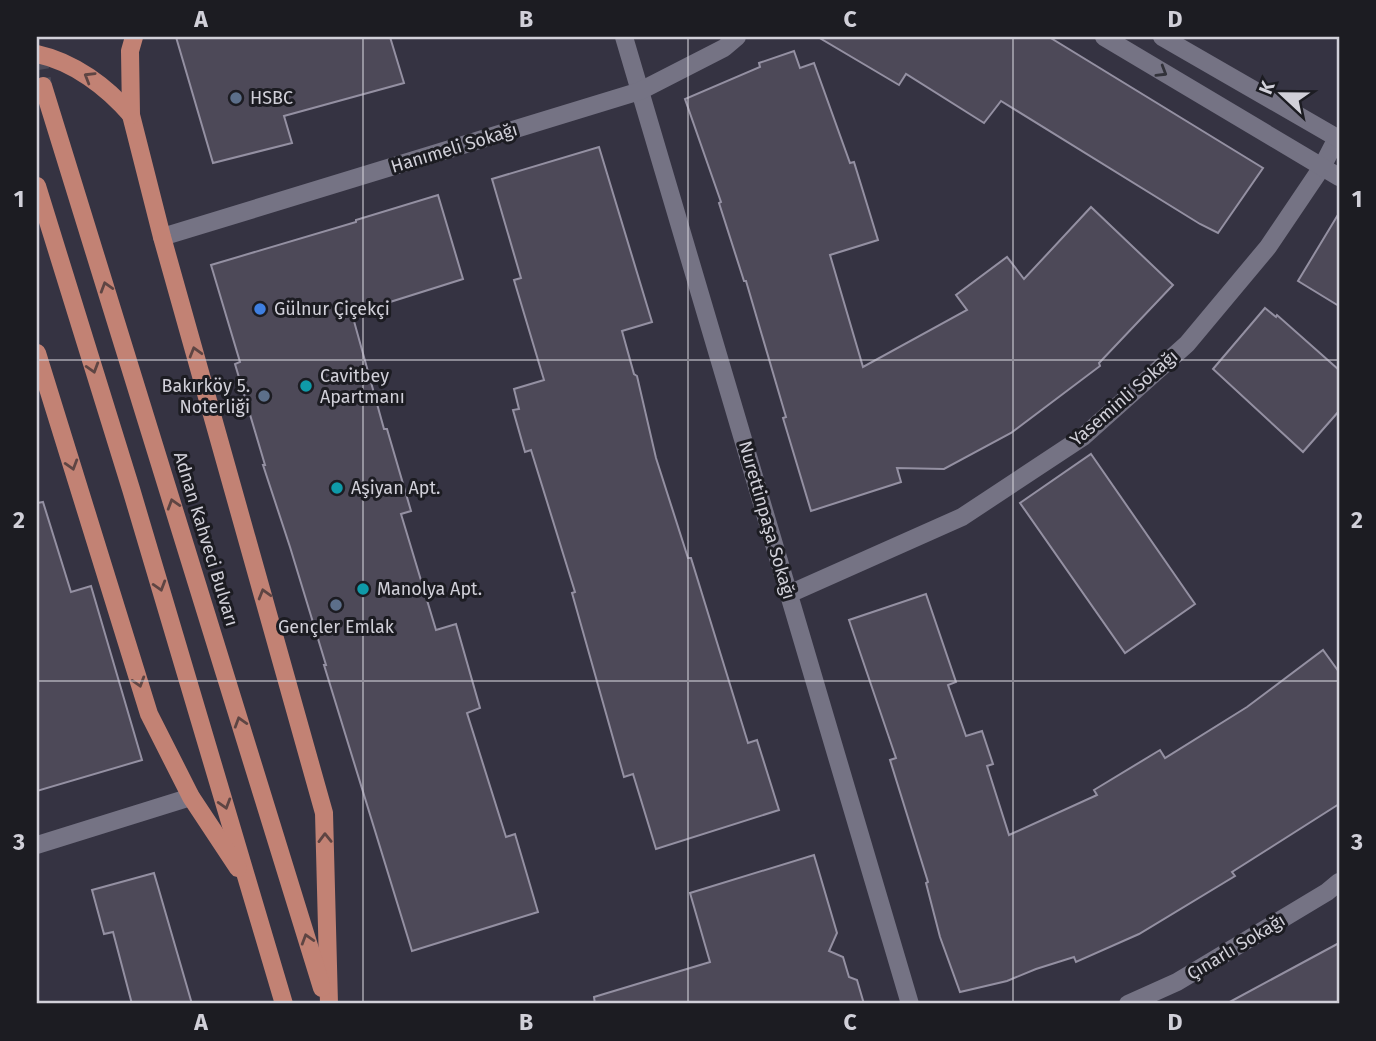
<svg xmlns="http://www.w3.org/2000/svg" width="1376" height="1041" viewBox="0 0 1376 1041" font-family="'Fira Sans',sans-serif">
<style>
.building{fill:#4d4958;stroke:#9490a2;stroke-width:2}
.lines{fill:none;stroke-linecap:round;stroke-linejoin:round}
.primary-tunnel{stroke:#4c4b59;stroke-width:18;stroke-dasharray:18 9;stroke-linecap:butt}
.minor{stroke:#757384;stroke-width:18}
.secondary{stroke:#757384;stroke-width:18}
.primary{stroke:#c28274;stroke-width:18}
.oneway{stroke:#32323a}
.oneway2{stroke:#5e4543}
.grid{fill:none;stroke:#d1d0d9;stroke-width:2;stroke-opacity:0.55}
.service-dot{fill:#5c6f8a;stroke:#1c1c22;stroke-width:2.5}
.shop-dot{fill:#3f7fe0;stroke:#1c1c22;stroke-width:2.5}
.culture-dot{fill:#0f9aa8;stroke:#1c1c22;stroke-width:2.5}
.labels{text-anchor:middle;stroke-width:6;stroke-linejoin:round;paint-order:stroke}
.poi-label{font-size:18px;fill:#d1d0d9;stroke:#1c1c22;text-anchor:start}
.street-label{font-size:18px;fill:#d1d0d9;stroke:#1c1c22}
.neatline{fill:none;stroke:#d1d0d9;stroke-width:2.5}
.grid-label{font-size:23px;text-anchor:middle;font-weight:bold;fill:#d1d0d9}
</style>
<rect width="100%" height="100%" fill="#353342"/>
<g class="building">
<polygon points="176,37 390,37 404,83 284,116 292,143 213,163"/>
<polygon points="818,37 1049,37 1263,168 1218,233 1200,224 1001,101 984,123 906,74 899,85"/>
<polygon points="794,51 800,68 814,63 850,163 854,162 878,240 830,255 863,367 967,310 956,295 1007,257 1024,279 1091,207 1173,285 1099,363 1100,366 1011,433 944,469 897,468 901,482 811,511 783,418 786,417 746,281 744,281 719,203 721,202 685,99 760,67 759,63"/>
<polygon points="599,147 652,322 622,331 634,374 637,376 656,458 688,558 691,558 748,743 757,740 779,810 656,849 633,774 624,777 572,593 575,592 531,450 525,452 513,410 519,409 514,389 544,380 514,280 521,278 492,179"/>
<polygon points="438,195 463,279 352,314 384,429 387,429 411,511 401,514 436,630 456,624 480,708 467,713 506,837 515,834 538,912 412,951 324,665 326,665 290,547 263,465 265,465 235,364 240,362 211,265 356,222 356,220"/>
<polygon points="1339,213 1339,306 1298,281"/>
<polygon points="1265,308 1276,317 1277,315 1339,370 1339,411 1303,452 1213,369"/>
<polygon points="1091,454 1195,604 1125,653 1020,503"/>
<polygon points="43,502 71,592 91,586 142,760 37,791 37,503"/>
<polygon points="926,594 956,682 948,685 966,736 982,731 993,764 987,766 1009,835 1097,795 1094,790 1160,750 1165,758 1247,707 1323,650 1339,672 1339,804 1232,872 1235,876 1139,934 1076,962 1074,957 1036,969 1007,981 960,992 940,937 926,883 928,882 890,760 896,758 849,620"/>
<polygon points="814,855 837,933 829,951 843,957 849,977 857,980 864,1004 595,1004 594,997 710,962 690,893"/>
<polygon points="154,873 192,1004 132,1004 113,932 104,934 92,890"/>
<polygon points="1339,943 1339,1004 1226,1004"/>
</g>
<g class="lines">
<polyline class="primary-tunnel" points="37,52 43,86"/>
<g class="minor">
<polyline points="624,37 910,1004"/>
<polyline points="162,237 640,91 724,48 737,37"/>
<polyline points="789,594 962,517 1083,437 1187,344 1268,247 1322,167 1337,138"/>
<polyline points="37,845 191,797"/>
<polyline points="1128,1004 1177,982 1327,892 1339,882"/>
</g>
<g class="secondary">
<polyline points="1104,37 1339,177"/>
<polyline points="1162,37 1339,139"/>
</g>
<g class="primary">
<polyline points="134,37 130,51 131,115 162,237 324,813 329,1004"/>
<path d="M37,54C74,62 107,87 131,115"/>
<polyline points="43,86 322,988"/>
<polyline points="37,186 131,489 284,1004"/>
<polyline points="37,353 149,714 191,797 238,868"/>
</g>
</g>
<defs><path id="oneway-chevron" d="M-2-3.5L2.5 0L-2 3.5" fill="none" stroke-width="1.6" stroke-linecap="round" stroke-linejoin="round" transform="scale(1.75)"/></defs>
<use class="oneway" href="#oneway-chevron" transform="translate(1162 72) rotate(31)"/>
<g class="oneway2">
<use href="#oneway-chevron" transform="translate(89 77) rotate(-149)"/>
<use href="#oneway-chevron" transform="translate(106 287) rotate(-107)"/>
<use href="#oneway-chevron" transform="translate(195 352) rotate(-106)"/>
<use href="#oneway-chevron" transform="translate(93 368) rotate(73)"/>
<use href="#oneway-chevron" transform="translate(72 465) rotate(73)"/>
<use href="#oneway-chevron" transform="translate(173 504) rotate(-107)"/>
<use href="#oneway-chevron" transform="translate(160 586) rotate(73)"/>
<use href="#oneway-chevron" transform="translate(264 594) rotate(-106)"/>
<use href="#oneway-chevron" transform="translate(139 682) rotate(73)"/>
<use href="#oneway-chevron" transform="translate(240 722) rotate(-107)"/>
<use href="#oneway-chevron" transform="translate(225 804) rotate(73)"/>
<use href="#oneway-chevron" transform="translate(325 838) rotate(-91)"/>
<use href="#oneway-chevron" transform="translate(307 939) rotate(-107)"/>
</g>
<path class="grid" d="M363,37V1004M688,37V1004M1013,37V1004M37,360H1339M37,681H1339"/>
<g class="service-dot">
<circle cx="236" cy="98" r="7"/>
<circle cx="264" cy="396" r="7"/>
<circle cx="336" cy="605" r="7"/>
</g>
<circle class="shop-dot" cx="260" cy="309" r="7"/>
<g class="culture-dot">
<circle cx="306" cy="386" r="7"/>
<circle cx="337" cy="488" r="7"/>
<circle cx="363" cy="589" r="7"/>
</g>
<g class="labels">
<g class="poi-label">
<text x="250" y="104">HSBC</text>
<text x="274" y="315">Gülnur Çiçekçi</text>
<text x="320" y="382">Cavitbey<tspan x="320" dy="21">Apartmanı</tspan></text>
<text x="250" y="392" text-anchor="end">Bakırköy 5.<tspan x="250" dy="21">Noterliği</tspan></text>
<text x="351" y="494">Aşiyan Apt.</text>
<text x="377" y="595">Manolya Apt.</text>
<text x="336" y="633" text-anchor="middle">Gençler Emlak</text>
</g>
<g class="street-label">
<text transform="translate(454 148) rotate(-17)" y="6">Hanımeli Sokağı</text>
<text transform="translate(1124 398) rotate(-41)" y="6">Yaseminli Sokağı</text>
<text transform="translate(767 520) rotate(74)" y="6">Nurettinpaşa Sokağı</text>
<text transform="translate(206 539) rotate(73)" y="6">Adnan Kahveci Bulvarı</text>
<text transform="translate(1236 947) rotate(-31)" y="6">Çınarlı Sokağı</text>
</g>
</g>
<rect width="1376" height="1041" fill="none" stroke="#1c1c22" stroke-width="77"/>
<g transform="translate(1282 94) rotate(292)" stroke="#1c1c22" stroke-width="5" paint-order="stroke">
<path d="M0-5L12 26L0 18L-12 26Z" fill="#d1d0d9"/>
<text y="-10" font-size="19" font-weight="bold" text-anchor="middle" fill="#d1d0d9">K</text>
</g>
<rect x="38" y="38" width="1300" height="964" class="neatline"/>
<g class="grid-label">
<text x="201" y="27">A</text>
<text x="526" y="27">B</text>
<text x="850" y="27">C</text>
<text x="1175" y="27">D</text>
<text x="19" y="207">1</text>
<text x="1357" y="207">1</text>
<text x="19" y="528">2</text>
<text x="1357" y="528">2</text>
<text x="19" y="850">3</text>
<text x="1357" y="850">3</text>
<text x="201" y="1030">A</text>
<text x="526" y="1030">B</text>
<text x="850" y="1030">C</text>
<text x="1175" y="1030">D</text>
</g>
</svg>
